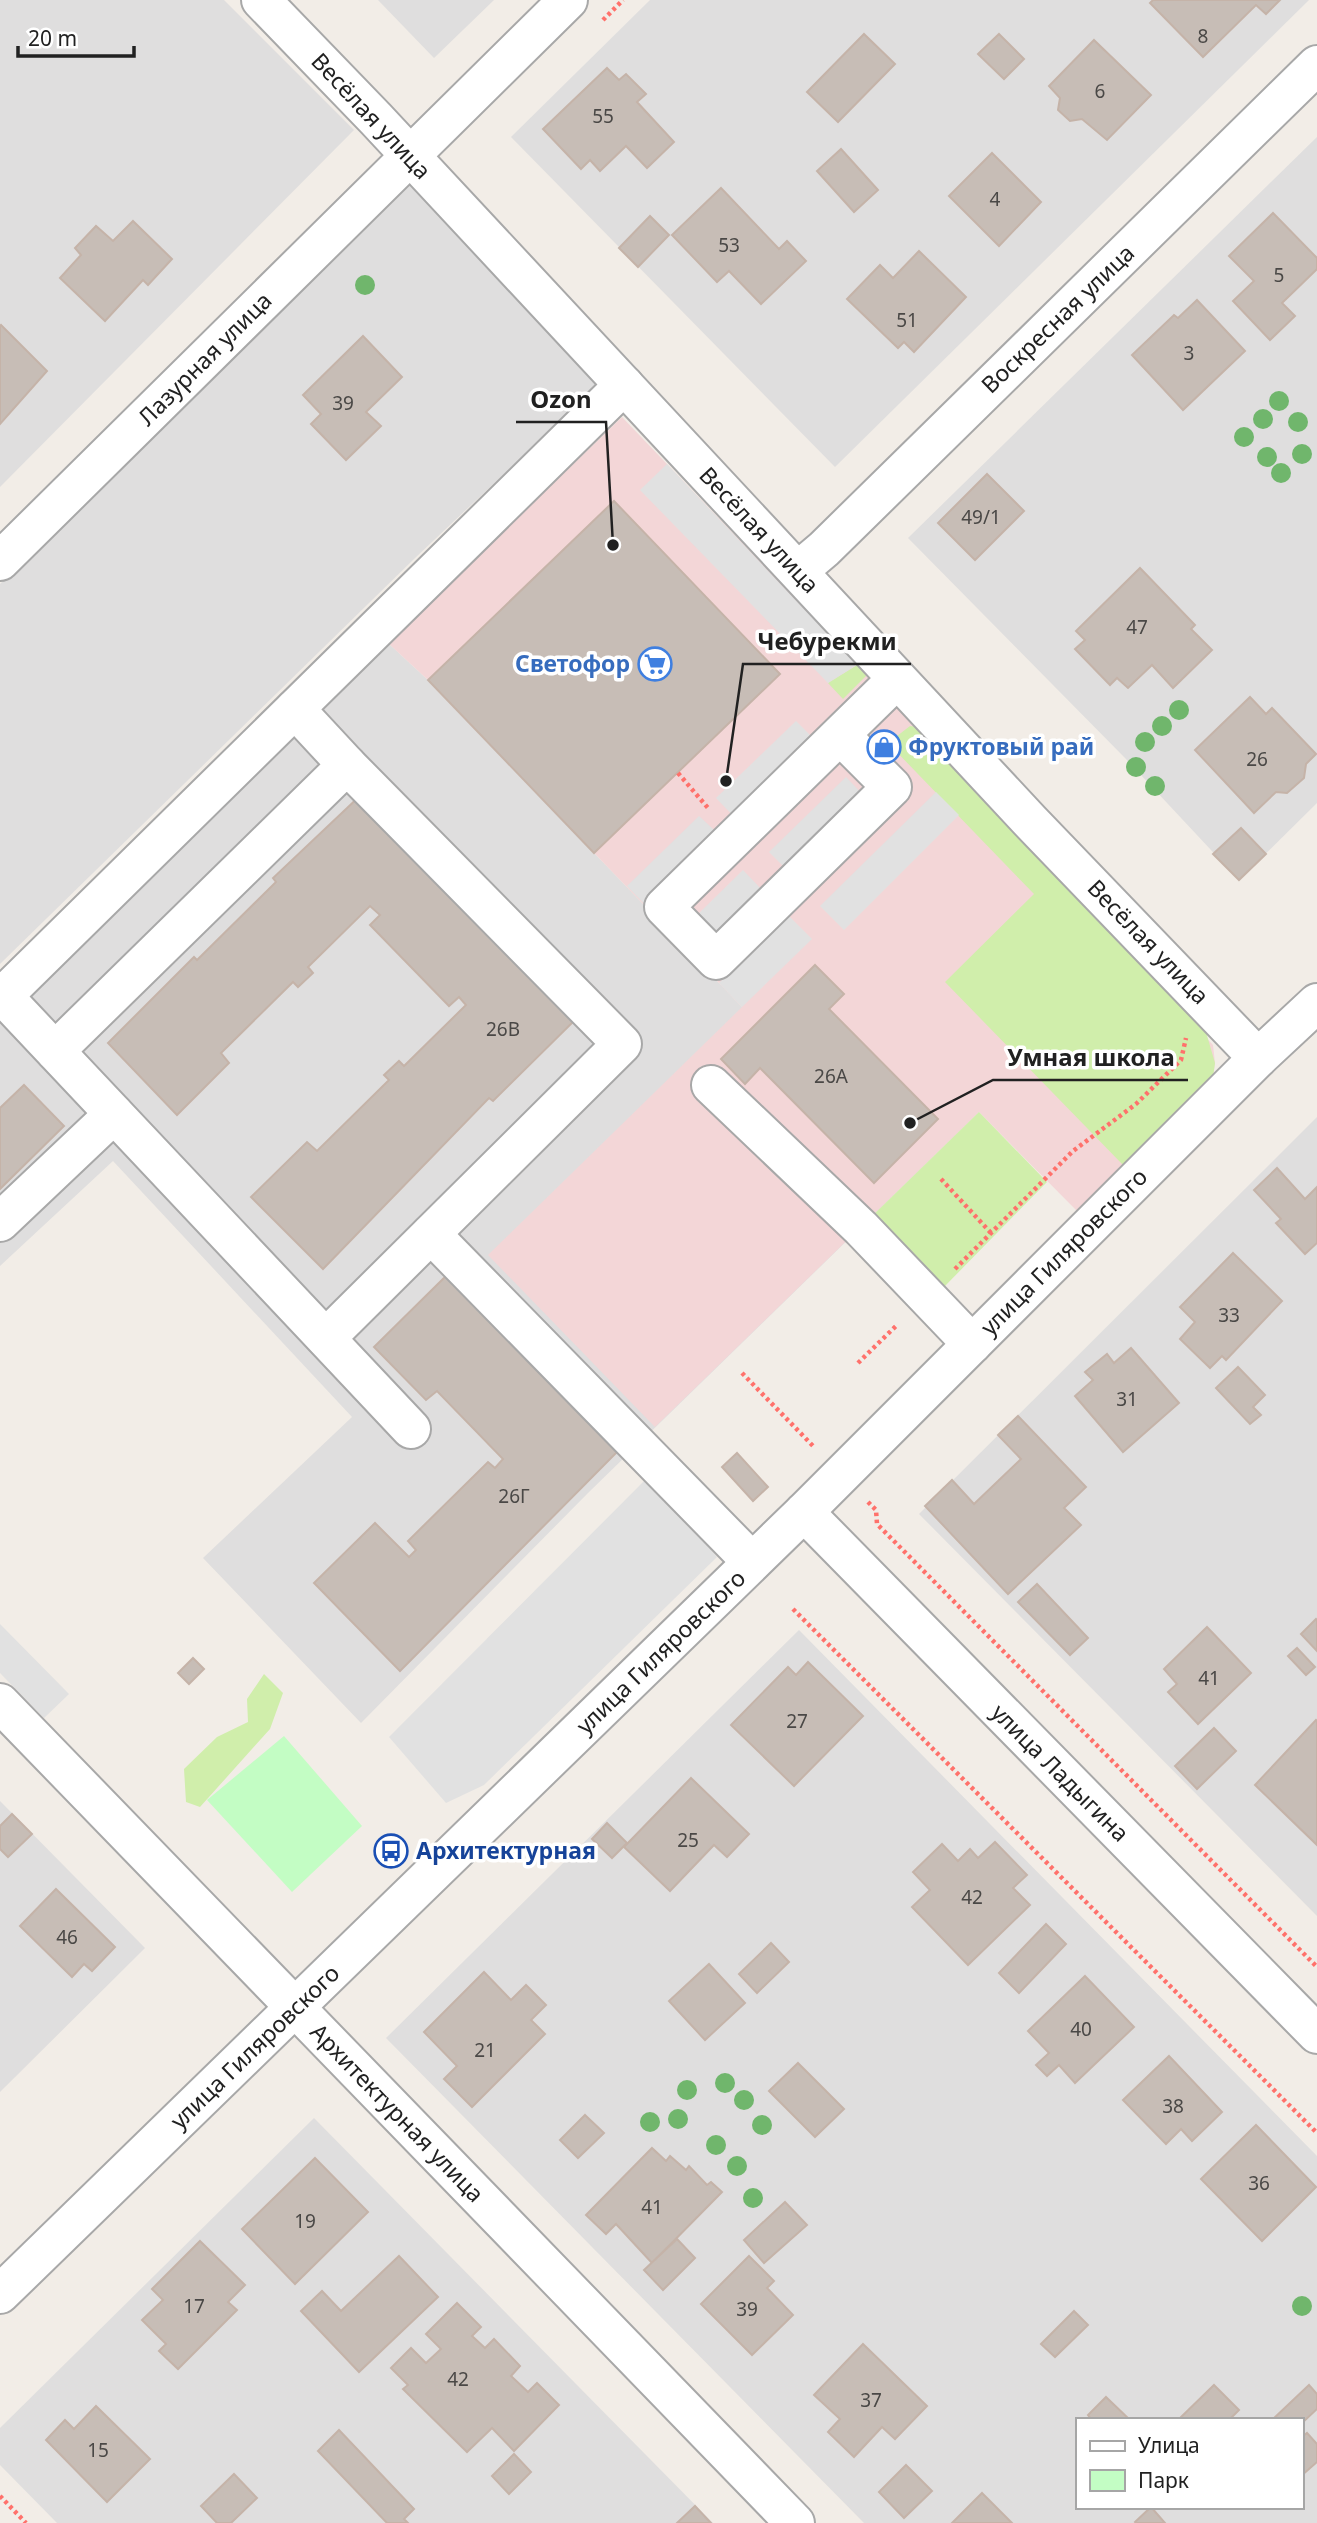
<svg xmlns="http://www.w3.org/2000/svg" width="1317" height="2523" viewBox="0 0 1317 2523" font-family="'Noto Sans',sans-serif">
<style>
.residential{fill:#dfdede;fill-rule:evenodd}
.commercial{fill:#f3d6d7}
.grass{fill:#d0eeab}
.park{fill:#c3fdc4}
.parking{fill:#e1e1e1}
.building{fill:#c7bdb6;stroke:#c5b3a8;stroke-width:2}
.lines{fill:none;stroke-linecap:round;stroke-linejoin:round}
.minor-casing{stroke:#a8a8a8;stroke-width:42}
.path{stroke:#ff716b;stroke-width:4.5;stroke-dasharray:3.5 3.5;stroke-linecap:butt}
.minor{stroke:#fff;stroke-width:38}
.tree{fill:#70b66c}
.labels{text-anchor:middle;stroke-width:7;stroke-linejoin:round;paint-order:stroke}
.number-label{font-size:19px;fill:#4a4846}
.street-label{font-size:23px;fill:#212121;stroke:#fff}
.shop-label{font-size:23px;font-weight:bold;fill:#366cbe;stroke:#fff;text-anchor:end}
.transit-label{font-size:23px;font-weight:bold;fill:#164399;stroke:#fff;text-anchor:start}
.leader{fill:none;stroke:#212121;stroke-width:2.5}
.callout-dot{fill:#212121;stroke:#fff;stroke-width:2.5}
.callout-label{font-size:24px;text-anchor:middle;font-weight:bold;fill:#212121;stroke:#fff;stroke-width:7;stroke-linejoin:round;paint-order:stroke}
</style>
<rect width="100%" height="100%" fill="#f2ede7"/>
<g class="residential">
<polygon points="0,0 224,0 354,130 0,487"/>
<polygon points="378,0 494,0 434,58"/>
<polygon points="650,0 1309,0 835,467 511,137"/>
<polygon points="1317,137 1317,803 1239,880 1125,758 908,538"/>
<polygon points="411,183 598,385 414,559 0,964 0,584"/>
<polygon points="388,643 428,680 742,1007 979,1112 588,1493 361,1723 203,1558 352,1417 113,1161 0,1266 0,1021"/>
<polygon points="1317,1117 1317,1916 919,1514"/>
<path d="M799,1630L1317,2156V2523H864L386,2038ZM1077,2420H1301V2507H1077Z"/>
<polygon points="0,1801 145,1948 0,2092"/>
<polygon points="314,2118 713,2523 57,2523 0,2465 0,2428"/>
</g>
<polygon class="commercial" points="622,417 918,727 1213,1045 1215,1063 1213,1077 1077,1211 979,1112 655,1427 488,1255 742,1007 428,680 388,643"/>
<g class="grass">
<polygon points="857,665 867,675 843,699 828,683"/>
<polygon points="910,726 918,727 1206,1032 1215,1063 1213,1077 1123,1165 945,982 1034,894 888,743"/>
<polygon points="979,1112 1047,1182 945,1286 933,1287 867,1221"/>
<polygon points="264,1674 283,1693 270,1729 200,1807 186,1802 184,1769 217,1737 248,1722 247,1699"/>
</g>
<polygon class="park" points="284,1736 362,1826 292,1892 207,1800"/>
<g class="parking">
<polygon points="667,464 857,665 828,683 640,490"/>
<polygon points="796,721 819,744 739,822 716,798"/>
<polygon points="846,777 869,801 793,876 769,852"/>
<polygon points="936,792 959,815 844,930 820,906"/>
<polygon points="699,816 724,839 651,911 627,886"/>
<polygon points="743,870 767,895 716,945 692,920"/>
<polygon points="788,915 812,939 742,1007 719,983"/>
<polygon points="648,1477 717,1557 484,1785 446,1803 389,1737"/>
<polygon points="0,1624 69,1694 44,1718 0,1673"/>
</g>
<g class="building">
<polygon points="1153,0 1280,0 1266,14 1256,5 1203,57 1150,3"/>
<polygon points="864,34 895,64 838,122 807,92"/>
<polygon points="999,34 1024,59 1004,79 978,54"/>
<polygon points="1094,40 1151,95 1107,140 1082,119 1070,121 1058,110 1060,98 1049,86"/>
<polygon points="607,68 619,80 626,74 646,94 637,102 674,142 647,168 626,146 600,171 590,160 581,169 543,129"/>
<polygon points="841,149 878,190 854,212 817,171"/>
<polygon points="992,153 1041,202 999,246 949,196"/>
<polygon points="721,188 779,249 787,241 806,261 761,304 729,271 717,282 672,235"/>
<polygon points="1273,213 1317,258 1317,269 1282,303 1295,316 1270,340 1233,301 1254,281 1229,256"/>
<polygon points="650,216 669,235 638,267 619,248"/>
<polygon points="133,221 172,259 148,285 143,280 105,321 60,278 81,255 75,248 96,226 113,241"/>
<polygon points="919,251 966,297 914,352 904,342 898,348 847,299 880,265 893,278"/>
<polygon points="1197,300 1245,351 1183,410 1132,355 1174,315 1178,318"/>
<polygon points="1,325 47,371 0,424 0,326"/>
<polygon points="363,336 402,377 366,412 381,426 346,460 311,424 321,414 303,395"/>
<polygon points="987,474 1024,511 975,560 938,523"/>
<polygon points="614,501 780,674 594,853 428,680"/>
<polygon points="1140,568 1195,625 1191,629 1212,650 1173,688 1152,665 1128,688 1117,678 1110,685 1075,649 1085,640 1076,631"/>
<polygon points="1250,697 1266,714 1272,708 1316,754 1306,764 1304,778 1287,793 1276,792 1254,813 1195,750"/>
<polygon points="363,793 579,1016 493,1101 489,1098 323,1269 251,1197 307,1142 317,1151 389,1080 384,1075 399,1061 404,1066 466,1005 459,997 449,1006 370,925 380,915 370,906 308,967 313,973 298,987 293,982 221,1053 229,1063 177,1115 108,1043 194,957 197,960 276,882 273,878"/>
<polygon points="1241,828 1266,854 1239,880 1213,854"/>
<polygon points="815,965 844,994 829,1009 938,1119 874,1183 760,1068 745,1084 721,1059"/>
<polygon points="24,1085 64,1126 0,1189 0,1108"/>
<polygon points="1277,1168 1305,1199 1317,1187 1317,1243 1305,1254 1276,1223 1281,1219 1254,1190"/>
<polygon points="1233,1253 1282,1301 1226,1360 1222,1356 1210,1368 1180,1339 1195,1322 1180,1307"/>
<polygon points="446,1276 617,1452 400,1671 314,1583 375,1523 409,1557 416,1550 408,1541 488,1462 495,1468 503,1459 437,1391 426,1400 374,1347"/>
<polygon points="1131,1348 1179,1403 1123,1452 1075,1396 1093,1380 1085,1372 1107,1354 1114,1363"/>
<polygon points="1238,1367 1265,1395 1253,1407 1261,1415 1250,1424 1216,1388"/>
<polygon points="1018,1416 1086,1487 1064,1508 1081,1525 1008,1594 925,1506 952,1480 974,1504 1021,1459 998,1435"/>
<polygon points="737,1453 768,1487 753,1501 722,1467"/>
<polygon points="1037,1584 1088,1638 1070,1655 1018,1602"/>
<polygon points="1316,1619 1317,1620 1317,1651 1301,1634"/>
<polygon points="1207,1627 1251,1673 1198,1724 1168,1692 1177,1684 1164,1669"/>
<polygon points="1297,1648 1315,1667 1306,1675 1288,1656"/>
<polygon points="193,1658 204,1669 189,1684 178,1673"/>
<polygon points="808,1662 863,1716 794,1786 731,1725 788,1667 796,1675"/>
<polygon points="1316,1720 1317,1721 1317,1845 1255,1785"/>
<polygon points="1214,1728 1236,1751 1197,1789 1175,1766"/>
<polygon points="691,1778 749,1834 727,1857 714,1845 670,1891 624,1847"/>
<polygon points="12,1814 32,1834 8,1857 0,1849 0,1826"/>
<polygon points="607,1823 627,1843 612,1858 592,1839"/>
<polygon points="995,1842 1027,1875 1013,1888 1030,1905 968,1965 912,1907 930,1890 913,1872 942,1844 958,1861 970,1849 978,1858"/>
<polygon points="56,1889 115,1947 92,1971 84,1964 72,1977 20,1926"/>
<polygon points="1046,1924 1066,1944 1019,1993 999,1973"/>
<polygon points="771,1943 789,1962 757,1993 739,1974"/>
<polygon points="709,1964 745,2003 705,2040 669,2001"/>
<polygon points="484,1972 511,2000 526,1985 546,2005 531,2020 545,2034 472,2107 444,2079 457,2066 424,2032"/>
<polygon points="1085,1976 1134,2027 1075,2083 1059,2065 1047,2076 1036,2065 1049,2053 1028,2031"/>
<polygon points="1169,2056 1222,2112 1192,2141 1181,2129 1166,2144 1123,2100"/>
<polygon points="798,2063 844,2109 815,2137 769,2091"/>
<polygon points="585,2115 604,2133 578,2158 560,2140"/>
<polygon points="1256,2125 1316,2187 1262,2241 1201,2179"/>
<polygon points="652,2148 666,2161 670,2156 686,2170 689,2166 707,2185 711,2182 722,2192 652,2263 616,2224 606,2234 586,2215"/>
<polygon points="315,2158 368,2212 295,2284 242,2229"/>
<polygon points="785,2202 807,2225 764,2263 744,2240"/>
<polygon points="677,2239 695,2258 663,2290 644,2270"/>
<polygon points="200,2241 245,2285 228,2302 237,2310 178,2369 159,2351 166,2344 142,2320 163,2300 152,2289"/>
<polygon points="399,2256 438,2297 359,2372 301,2311 322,2291 341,2311"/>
<polygon points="749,2256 774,2281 767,2288 793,2315 752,2355 701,2304"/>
<polygon points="457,2303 481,2327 472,2336 485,2348 494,2339 520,2366 511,2376 528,2392 537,2383 559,2405 514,2451 492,2428 467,2452 403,2389 408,2385 391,2368 411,2348 426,2363 441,2349 426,2334"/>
<polygon points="1074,2311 1088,2325 1055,2357 1041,2344"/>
<polygon points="863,2344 927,2406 895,2439 882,2427 854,2457 828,2432 840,2419 814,2395"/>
<polygon points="1214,2385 1239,2410 1229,2420 1178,2420"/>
<polygon points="1309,2385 1317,2394 1317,2409 1301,2424 1301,2420 1272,2420"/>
<polygon points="1106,2397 1130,2420 1092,2420 1088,2415"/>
<polygon points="96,2406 150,2459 107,2502 46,2440 65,2420 74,2429"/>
<polygon points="339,2430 414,2509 404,2519 408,2523 387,2523 318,2451"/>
<polygon points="1307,2433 1317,2444 1317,2462 1301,2476 1301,2438"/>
<polygon points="514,2454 531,2472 509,2494 492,2476"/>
<polygon points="906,2465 932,2491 904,2518 879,2492"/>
<polygon points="234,2474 257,2498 231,2523 217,2523 201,2506"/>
<polygon points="982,2493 1012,2523 952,2523"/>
<polygon points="695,2506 711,2523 677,2523"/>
<polygon points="1151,2507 1165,2523 1136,2523 1135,2522"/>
</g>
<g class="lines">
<defs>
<g id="minor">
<polyline points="261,0 376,119 1030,821 1258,1058"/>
<polyline points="0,561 568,0"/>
<polyline points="798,571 824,549 1317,65"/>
<polyline points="295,709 347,765"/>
<polyline points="840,735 892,787 716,960 664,907 897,679"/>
<polyline points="3,996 411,1429"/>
<polyline points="0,999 624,385"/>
<polyline points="55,1051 347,765 622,1044 326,1338"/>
<polyline points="711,1085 861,1228 972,1344"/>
<polyline points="0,1222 114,1114"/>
<polyline points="431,1234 752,1562"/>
<polyline points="804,1512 1317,2034"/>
<polyline points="0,1703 795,2523"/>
<polyline points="0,2294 804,1512 1258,1058 1317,1003"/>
</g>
</defs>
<use href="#minor" class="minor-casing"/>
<g class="path">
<polyline points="603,20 623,0"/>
<polyline points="678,773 708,808"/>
<polyline points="941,1179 991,1233"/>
<polyline points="955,1269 1073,1151 1136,1104 1181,1060 1186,1038"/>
<polyline points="858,1363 898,1324"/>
<polyline points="742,1373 815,1448"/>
<polyline points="868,1502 876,1510 877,1524 1317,1967"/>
<polyline points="793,1609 1317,2133"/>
<polyline points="0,2496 26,2523"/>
</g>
<use href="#minor" class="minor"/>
</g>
<g class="tree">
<circle cx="365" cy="285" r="10"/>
<circle cx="1279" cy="401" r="10"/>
<circle cx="1263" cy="419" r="10"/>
<circle cx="1298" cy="422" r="10"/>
<circle cx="1244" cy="437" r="10"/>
<circle cx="1302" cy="454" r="10"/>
<circle cx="1267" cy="457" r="10"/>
<circle cx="1281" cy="473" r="10"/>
<circle cx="1179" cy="710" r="10"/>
<circle cx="1162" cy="726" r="10"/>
<circle cx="1145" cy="742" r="10"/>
<circle cx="1136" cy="767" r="10"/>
<circle cx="1155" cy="786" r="10"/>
<circle cx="725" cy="2083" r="10"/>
<circle cx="687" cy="2090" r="10"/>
<circle cx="744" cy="2100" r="10"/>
<circle cx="678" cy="2119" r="10"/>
<circle cx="650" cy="2122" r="10"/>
<circle cx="762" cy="2125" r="10"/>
<circle cx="716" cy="2145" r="10"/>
<circle cx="737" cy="2166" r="10"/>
<circle cx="753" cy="2198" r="10"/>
<circle cx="1302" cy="2306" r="10"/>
</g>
<defs>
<symbol id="supermarket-ring" viewBox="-11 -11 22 22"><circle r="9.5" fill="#fff" stroke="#3f7fe0" stroke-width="1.5"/><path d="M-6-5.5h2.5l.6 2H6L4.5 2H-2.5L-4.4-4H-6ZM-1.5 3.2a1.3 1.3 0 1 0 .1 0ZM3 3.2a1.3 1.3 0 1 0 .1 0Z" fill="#3f7fe0"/></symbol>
<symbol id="shop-ring" viewBox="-11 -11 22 22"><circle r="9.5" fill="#fff" stroke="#3f7fe0" stroke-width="1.5"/><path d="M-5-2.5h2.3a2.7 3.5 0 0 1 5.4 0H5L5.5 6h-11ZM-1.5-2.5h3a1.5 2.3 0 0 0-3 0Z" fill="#3f7fe0"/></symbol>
<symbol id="bus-ring" viewBox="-11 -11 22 22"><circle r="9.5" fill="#fff" stroke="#1a4fb4" stroke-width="1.5"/><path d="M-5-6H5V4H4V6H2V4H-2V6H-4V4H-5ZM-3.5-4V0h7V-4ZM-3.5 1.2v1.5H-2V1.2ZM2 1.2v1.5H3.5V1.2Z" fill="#1a4fb4"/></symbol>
</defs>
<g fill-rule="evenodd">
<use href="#supermarket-ring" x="636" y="645" width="38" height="38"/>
<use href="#shop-ring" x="865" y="728" width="38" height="38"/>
<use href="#bus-ring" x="372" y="1832" width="38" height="38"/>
</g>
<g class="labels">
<g class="number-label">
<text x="1203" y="43">8</text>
<text x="1100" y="98">6</text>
<text x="603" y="123">55</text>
<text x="995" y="206">4</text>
<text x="729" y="252">53</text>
<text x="1279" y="282">5</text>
<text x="907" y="327">51</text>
<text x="1189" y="360">3</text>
<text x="343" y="410">39</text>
<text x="981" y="524">49/1</text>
<text x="1137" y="634">47</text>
<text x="1257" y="766">26</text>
<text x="503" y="1036">26В</text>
<text x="831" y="1083">26А</text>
<text x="1229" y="1322">33</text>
<text x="1127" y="1406">31</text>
<text x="514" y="1503">26Г</text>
<text x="1209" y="1685">41</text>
<text x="797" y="1728">27</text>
<text x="688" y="1847">25</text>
<text x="972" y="1904">42</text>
<text x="67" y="1944">46</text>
<text x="1081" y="2036">40</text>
<text x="485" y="2057">21</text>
<text x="1173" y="2113">38</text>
<text x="1259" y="2190">36</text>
<text x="652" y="2214">41</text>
<text x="305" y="2228">19</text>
<text x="194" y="2313">17</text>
<text x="747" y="2316">39</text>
<text x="458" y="2386">42</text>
<text x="871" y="2407">37</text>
<text x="98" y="2457">15</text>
</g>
<g class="street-label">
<text transform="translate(371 116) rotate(47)" y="8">Весёлая улица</text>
<text transform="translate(1058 319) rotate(-44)" y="8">Воскресная улица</text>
<text transform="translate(205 359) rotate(-45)" y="8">Лазурная улица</text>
<text transform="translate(759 530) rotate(47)" y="8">Весёлая улица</text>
<text transform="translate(1148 942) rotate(46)" y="8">Весёлая улица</text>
<text transform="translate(1064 1252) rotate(-45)" y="8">улица Гиляровского</text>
<text transform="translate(661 1652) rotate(-44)" y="8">улица Гиляровского</text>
<text transform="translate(1060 1773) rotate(45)" y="8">улица Ладыгина</text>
<text transform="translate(255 2047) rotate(-44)" y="8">улица Гиляровского</text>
<text transform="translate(397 2113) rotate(46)" y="8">Архитектурная улица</text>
</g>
<g class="shop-label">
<text x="630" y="672">Светофор</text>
<text x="908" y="755" text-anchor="start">Фруктовый рай</text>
</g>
<g class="transit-label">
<text x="416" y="1859">Архитектурная</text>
</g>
</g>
<path class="leader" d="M613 545L606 422H516M726 781L743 664H911M910 1123L993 1080H1188"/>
<g class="callout-dot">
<circle cx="613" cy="545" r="7"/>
<circle cx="726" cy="781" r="7"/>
<circle cx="910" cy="1123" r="7"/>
</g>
<g class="callout-label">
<text x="561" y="408">Ozon</text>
<text x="827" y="650">Чебурекми</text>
<text x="1091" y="1066">Умная школа</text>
</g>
<rect x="1076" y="2418" width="228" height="91" fill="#ffffff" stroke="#a6a6a6" stroke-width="2"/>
<rect x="1090" y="2441" width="35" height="10" fill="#ffffff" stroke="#a6a6a6" stroke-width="2"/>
<text x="1138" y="2453" font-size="21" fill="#212121">Улица</text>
<rect x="1090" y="2470" width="35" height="21" fill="#c3fdc4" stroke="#a6a6a6" stroke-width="2"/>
<text x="1138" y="2488" font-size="21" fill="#212121">Парк</text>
<path d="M18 46v10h116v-10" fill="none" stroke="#212121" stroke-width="3.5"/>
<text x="28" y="46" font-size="21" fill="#212121" stroke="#ffffff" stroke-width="5" paint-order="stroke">20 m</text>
</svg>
